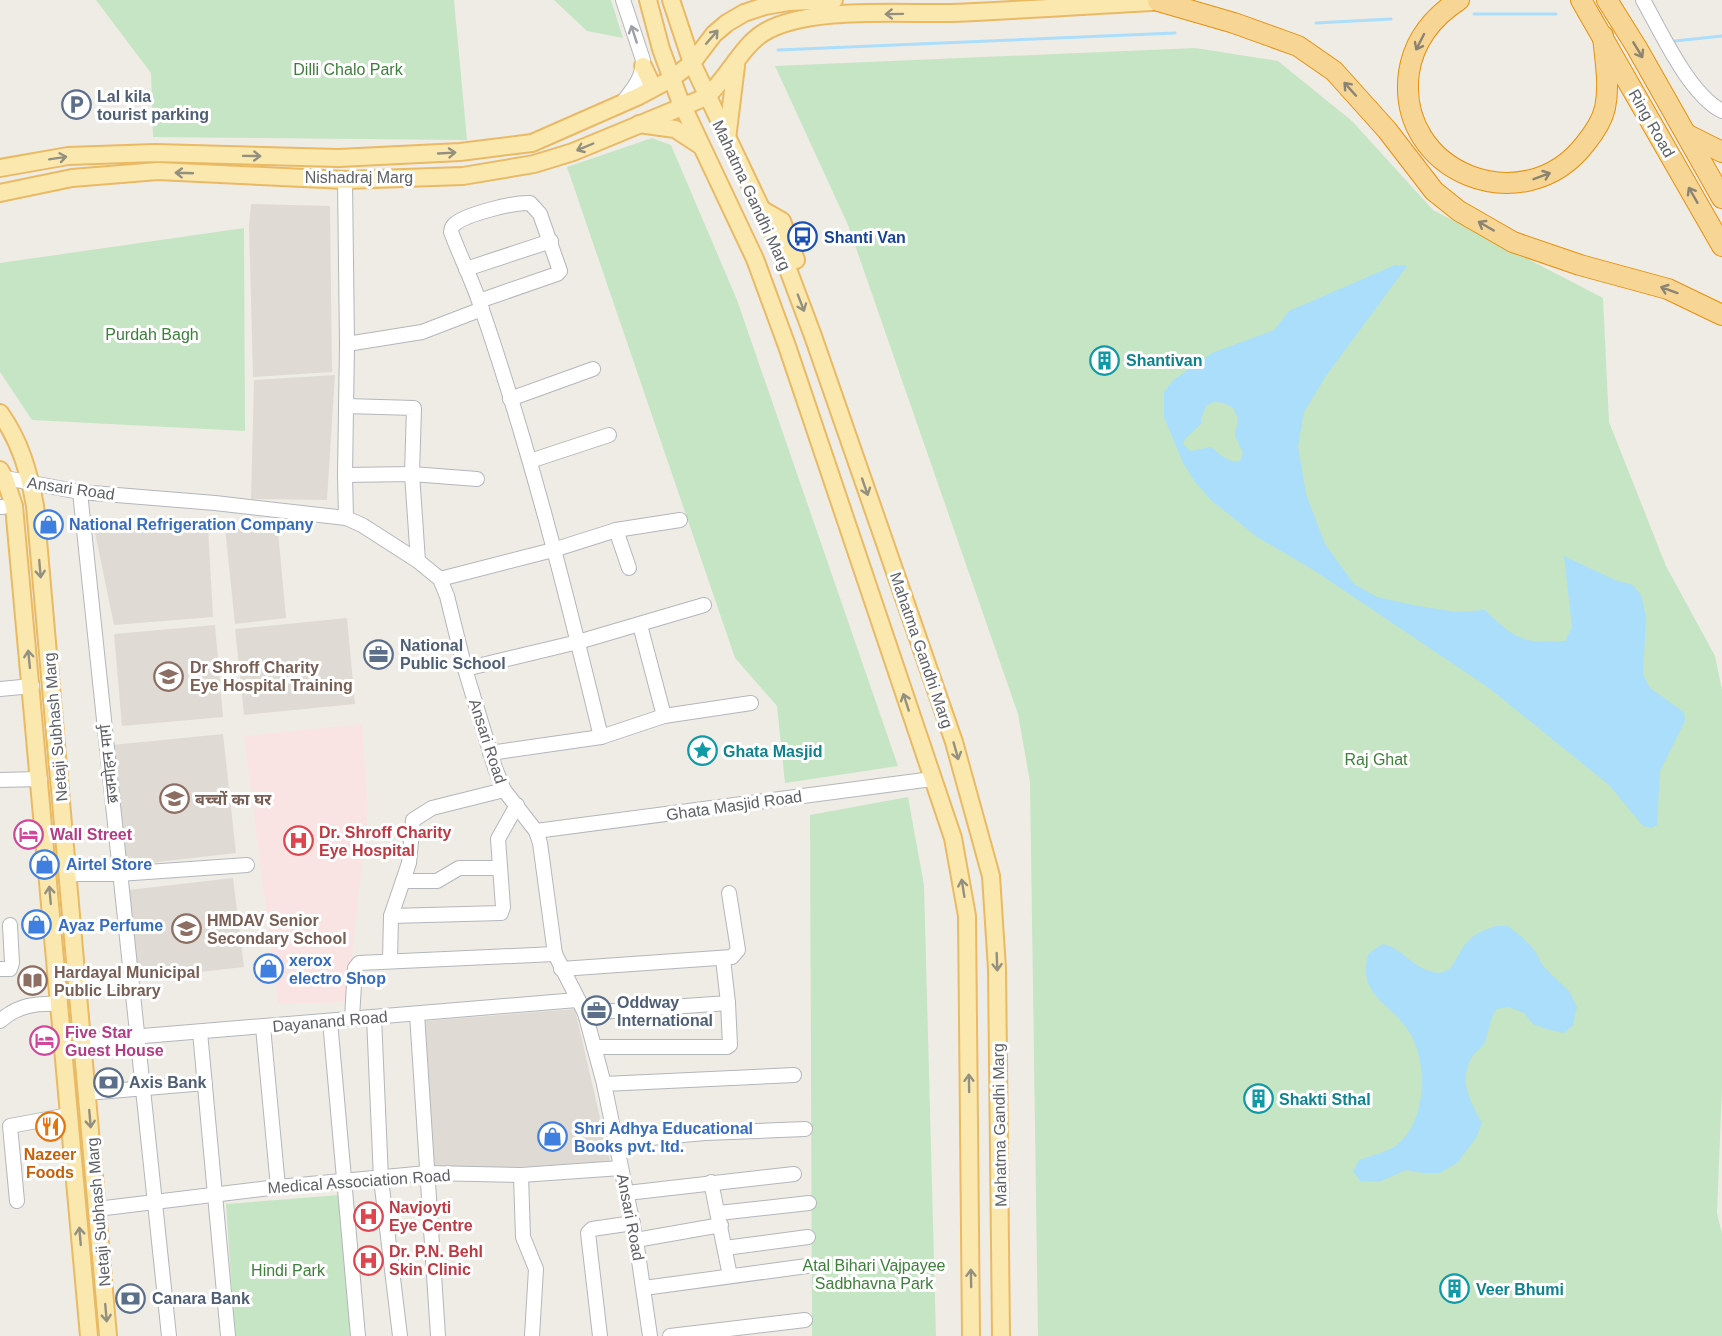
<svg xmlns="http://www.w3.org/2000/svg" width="1722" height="1336" viewBox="0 0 1722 1336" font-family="Arial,'Noto Sans Devanagari',sans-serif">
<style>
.education{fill:#dfdbd4}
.medical{fill:#fae3e3}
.green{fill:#c6e5c4}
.water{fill:#aadefa;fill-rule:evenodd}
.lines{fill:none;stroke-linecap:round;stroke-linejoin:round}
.stream{stroke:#aadefa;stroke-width:3}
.minor-casing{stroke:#b3b6ba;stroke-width:16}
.major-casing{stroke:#eab964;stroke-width:20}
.highway-casing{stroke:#e8900d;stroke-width:22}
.minor{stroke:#fff;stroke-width:14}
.major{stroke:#fbe8af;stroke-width:16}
.highway{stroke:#f7d594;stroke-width:20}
.oneway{stroke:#94907f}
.oneway2{stroke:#9ea0a3}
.oneway3{stroke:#8b8473}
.labels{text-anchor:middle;stroke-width:6;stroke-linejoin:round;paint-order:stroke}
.park-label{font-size:16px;fill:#3c8039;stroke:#fff}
.service-label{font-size:16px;font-weight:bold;fill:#4e5e75;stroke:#fff;text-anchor:start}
.street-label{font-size:16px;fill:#5d6165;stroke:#fff}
.transit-label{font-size:16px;font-weight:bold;fill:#164399;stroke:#fff;text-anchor:start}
.culture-label{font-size:16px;font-weight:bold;fill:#0d838f;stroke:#fff;text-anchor:start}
.shop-label{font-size:16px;font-weight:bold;fill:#366cbe;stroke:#fff;text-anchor:start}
.education-label{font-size:16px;font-weight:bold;fill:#785e54;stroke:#fff;text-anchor:start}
.health-label{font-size:16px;font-weight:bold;fill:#be3a42;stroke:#fff;text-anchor:start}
.hotel-label{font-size:16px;font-weight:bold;fill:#b23c85;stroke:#fff;text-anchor:start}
.food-label{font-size:16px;font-weight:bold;fill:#c56008;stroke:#fff}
</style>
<rect width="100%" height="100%" fill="#efece6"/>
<g class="education">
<polygon points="251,204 330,206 332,372 253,377 249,226"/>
<polygon points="335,375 327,500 251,499 254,380"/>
<polygon points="92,518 208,527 213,617 114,625"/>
<polygon points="225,528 278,532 286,618 235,624"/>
<polygon points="347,618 355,704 244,715 235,629"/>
<polygon points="215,625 223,717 122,726 114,634"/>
<polygon points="223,734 236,853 124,866 112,745"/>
<polygon points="233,878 244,967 138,979 128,890"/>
<polygon points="575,1009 610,1161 435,1173 425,1021"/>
</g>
<polygon class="medical" points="362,724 368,812 347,1002 278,1004 244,736"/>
<g class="green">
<polygon points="96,0 454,0 467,140 153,137 151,73"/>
<polygon points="554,0 611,0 623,38 587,31"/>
<polygon points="1195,48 1278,61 1352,121 1433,210 1603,298 1609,422 1666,566 1715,656 1722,690 1722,1088 1717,1213 1722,1234 1722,1336 1038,1336 1030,782 1018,714 848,225 775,66"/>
<polygon points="652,138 671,145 737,300 898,766 785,783 777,706 735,658 567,167"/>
<polygon points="244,228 245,431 32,420 0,372 0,263"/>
<polygon points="908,797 924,885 936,1336 812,1336 810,815"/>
<polygon points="340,1195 351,1336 235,1336 226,1204"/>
</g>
<g class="water">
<path d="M1395,265L1407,266L1326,376L1304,412L1298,446L1306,494L1325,544L1354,584L1377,597L1418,606L1457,612L1485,610C1515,639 1522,644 1565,641L1572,627L1564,556L1615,580L1633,585L1641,595L1646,617L1643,674L1650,688L1684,712L1685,721L1660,771L1657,825L1652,828L1643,826L1609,785L1489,688L1315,571L1257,537L1212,501L1195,482L1183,463L1164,417V392L1172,381L1212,353L1274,330L1289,311ZM1214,402L1224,403L1233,408L1238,418L1235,436L1243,453L1240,461C1228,463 1220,454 1211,447L1190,451L1183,444L1185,439L1202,423L1201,419L1206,406Z"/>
<path d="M1495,926H1508L1523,938L1535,951L1543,966L1569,991L1577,1007L1573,1025L1564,1033L1546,1029L1533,1024L1524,1013L1509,1007L1497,1009C1488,1021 1490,1031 1484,1044C1481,1049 1475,1052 1472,1057C1458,1081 1470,1101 1482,1123L1476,1138L1457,1163L1440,1173H1423L1406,1170L1379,1182L1360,1181L1353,1171L1359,1160C1370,1156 1388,1152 1397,1145C1427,1121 1428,1063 1410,1033C1391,1002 1355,995 1369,953L1383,944C1401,948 1410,964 1427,970C1454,981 1454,956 1467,942C1475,933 1485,930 1495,926Z"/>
</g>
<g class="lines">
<g class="stream">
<polyline points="1474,14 1556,14"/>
<polyline points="1316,23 1391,19"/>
<polyline points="1675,41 1722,36"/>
<polyline points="778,50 1175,33"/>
</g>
<defs>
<g id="minor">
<path d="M1643,0C1661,32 1689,94 1722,111"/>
<path d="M623,102C633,89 643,78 643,60L623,0"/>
<polyline points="345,180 347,344 345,475 346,518"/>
<polyline points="466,269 551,241"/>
<path d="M479,301L557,274L560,271L540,214L530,203C515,202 466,214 455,224C451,227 452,228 451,232C460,256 472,280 480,304C529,445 566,592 601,737"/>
<polyline points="347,344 422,332 482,309"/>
<polyline points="510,399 593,369"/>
<polyline points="346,406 414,408 412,474 418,561"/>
<polyline points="530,461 609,435"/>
<polyline points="345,475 412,474 477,479"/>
<polyline points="0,477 80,492 215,503 346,518 362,525 418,561 440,579 447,596 465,669 495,768 504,790 536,831 540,843 555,954 585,1013 604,1084 636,1240 650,1336"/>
<polyline points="80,492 169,1336"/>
<polyline points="0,507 3,507"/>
<polyline points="616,530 629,568"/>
<polyline points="440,579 553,550 616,530 680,520"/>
<polyline points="640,625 664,716"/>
<polyline points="465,669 578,642 704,605"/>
<polyline points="0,689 32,686"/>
<polyline points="490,753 601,737 664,716 751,703"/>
<polyline points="0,780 40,779"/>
<polyline points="536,831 932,779"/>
<polyline points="68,874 119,874 247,865"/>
<polyline points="403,881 437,881 459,868 500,868"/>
<polyline points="391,916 501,913 503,907 498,839 517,805"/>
<polyline points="390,961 391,916 409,863 413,820 432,808 504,790"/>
<polyline points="0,969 10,969 12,963 10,925"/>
<polyline points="561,969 732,957 738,950 729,893"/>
<polyline points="78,987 131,981"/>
<polyline points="585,1013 728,1003 723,959"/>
<polyline points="417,1014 438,1336"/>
<polyline points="374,1017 381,1179 400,1336"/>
<polyline points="352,1018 355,968 359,963 555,954"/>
<path d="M0,1021C18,1005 36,1003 59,1004"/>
<polyline points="330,1021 358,1336"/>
<polyline points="263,1027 278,1187"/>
<polyline points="200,1032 228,1336"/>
<polyline points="83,1041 577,1000"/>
<polyline points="594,1047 727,1047 730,1045 728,1003"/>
<polyline points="604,1084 794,1075"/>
<polyline points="87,1093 205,1083"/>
<polyline points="617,1141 705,1133 805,1129"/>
<polyline points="521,1175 523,1237 536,1269 532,1336"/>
<polyline points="711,1182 730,1276"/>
<polyline points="627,1193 794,1174"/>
<polyline points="17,1201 10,1126 69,1115"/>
<polyline points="97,1209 278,1187 427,1173 521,1175 621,1168"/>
<polyline points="719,1213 809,1203"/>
<polyline points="636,1240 721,1225"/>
<polyline points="725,1248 808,1237"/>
<polyline points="644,1288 807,1266"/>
<polyline points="600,1336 588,1233 592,1229 633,1223"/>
<polyline points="670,1336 805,1320"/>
</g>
<g id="major">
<polyline points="648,0 661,49 679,98 755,259 787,346 953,838 967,916 971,1336"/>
<polyline points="671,0 692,63 780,248 813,336 954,742 991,876 997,969 1001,1336"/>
<polyline points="643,66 651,83"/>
<polyline points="639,124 675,129 701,146"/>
<polyline points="727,139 736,66"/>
<polyline points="0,168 68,156 155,153 339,158 460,152 532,143 639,96 671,79 692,63 714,34 727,23 744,13 765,6 788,2 834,0"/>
<path d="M0,193L72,178L158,171L345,180L463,176L534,164L573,152L706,97C727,79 741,47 763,33C806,6 900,14 951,13C1024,10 1096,5 1169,1"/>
<polyline points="761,209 782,221 796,260"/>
<path d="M0,413C20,441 29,472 35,506L108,1336"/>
<polyline points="0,470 5,479 14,506 89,1336"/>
</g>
<g id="highway">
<path d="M1459,0C1433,17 1414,40 1409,72C1395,173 1524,223 1585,144C1594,133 1602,121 1605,108C1610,84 1605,60 1603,36"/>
<polyline points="1581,0 1722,246"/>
<polyline points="1607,0 1637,48 1722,198"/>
<polyline points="1158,1 1234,23 1298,46 1334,71 1387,130 1434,191 1459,211 1513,242 1580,265 1668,289 1722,315"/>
<polyline points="1686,134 1722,152"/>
</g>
</defs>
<use href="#minor" class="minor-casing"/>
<use href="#major" class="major-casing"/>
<use href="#highway" class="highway-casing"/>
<use href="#minor" class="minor"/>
<use href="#major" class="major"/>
<use href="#highway" class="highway"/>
</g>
<defs><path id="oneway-shaft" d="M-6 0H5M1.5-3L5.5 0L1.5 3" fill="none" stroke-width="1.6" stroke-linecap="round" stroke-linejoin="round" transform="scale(1.5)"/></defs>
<g class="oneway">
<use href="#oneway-shaft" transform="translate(894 14) rotate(179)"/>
<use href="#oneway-shaft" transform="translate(712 37) rotate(-49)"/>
<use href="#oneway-shaft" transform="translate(585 147) rotate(157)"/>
<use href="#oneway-shaft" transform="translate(447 153) rotate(-3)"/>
<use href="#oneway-shaft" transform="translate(252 156) rotate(1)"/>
<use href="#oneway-shaft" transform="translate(58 158) rotate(-9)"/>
<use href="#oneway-shaft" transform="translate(184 173) rotate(-178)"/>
<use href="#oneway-shaft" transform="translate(801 303) rotate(69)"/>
<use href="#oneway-shaft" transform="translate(865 487) rotate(71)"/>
<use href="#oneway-shaft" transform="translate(40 569) rotate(85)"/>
<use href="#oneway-shaft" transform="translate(29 659) rotate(-96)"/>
<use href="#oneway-shaft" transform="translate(906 702) rotate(-108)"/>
<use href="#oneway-shaft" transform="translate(956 751) rotate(74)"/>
<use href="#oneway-shaft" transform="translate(963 888) rotate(-99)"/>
<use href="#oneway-shaft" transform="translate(50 895) rotate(-95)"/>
<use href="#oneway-shaft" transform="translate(997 962) rotate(88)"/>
<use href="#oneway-shaft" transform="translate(969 1083) rotate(-91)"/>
<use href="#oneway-shaft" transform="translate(90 1119) rotate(85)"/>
<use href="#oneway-shaft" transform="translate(80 1236) rotate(-95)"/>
<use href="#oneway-shaft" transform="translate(971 1278) rotate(-91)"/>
<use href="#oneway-shaft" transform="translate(106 1313) rotate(85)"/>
</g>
<use class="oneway2" href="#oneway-shaft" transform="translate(634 34) rotate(-108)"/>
<g class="oneway3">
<use href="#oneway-shaft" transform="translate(1420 42) rotate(117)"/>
<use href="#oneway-shaft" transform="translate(1638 50) rotate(59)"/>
<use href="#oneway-shaft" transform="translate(1350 89) rotate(-132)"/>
<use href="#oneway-shaft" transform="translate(1542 176) rotate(-21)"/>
<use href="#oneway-shaft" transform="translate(1693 195) rotate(-120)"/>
<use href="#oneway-shaft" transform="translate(1486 226) rotate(-150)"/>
<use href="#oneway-shaft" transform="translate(1669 290) rotate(-160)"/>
</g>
<defs>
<symbol id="parking-ring" viewBox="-11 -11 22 22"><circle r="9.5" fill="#fff" stroke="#5c6f8a" stroke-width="1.5"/><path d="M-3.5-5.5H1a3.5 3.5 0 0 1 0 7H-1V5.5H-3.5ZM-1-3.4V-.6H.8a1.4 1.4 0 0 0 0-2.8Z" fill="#5c6f8a"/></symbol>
<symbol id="bus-ring" viewBox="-11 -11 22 22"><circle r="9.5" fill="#fff" stroke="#1a4fb4" stroke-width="1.5"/><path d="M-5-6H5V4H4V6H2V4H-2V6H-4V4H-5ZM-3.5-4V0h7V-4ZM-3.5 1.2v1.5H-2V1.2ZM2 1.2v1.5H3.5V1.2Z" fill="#1a4fb4"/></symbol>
<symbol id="building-ring" viewBox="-11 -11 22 22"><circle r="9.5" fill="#fff" stroke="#0f9aa8" stroke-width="1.5"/><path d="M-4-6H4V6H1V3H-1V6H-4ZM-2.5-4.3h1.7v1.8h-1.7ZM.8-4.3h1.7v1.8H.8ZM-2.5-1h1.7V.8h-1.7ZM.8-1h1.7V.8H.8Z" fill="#0f9aa8"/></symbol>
<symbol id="shop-ring" viewBox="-11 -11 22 22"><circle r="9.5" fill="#fff" stroke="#3f7fe0" stroke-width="1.5"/><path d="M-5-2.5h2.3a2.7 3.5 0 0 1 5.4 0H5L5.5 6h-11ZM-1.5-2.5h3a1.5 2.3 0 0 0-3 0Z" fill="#3f7fe0"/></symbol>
<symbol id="office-ring" viewBox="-11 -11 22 22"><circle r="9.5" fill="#fff" stroke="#5c6f8a" stroke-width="1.5"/><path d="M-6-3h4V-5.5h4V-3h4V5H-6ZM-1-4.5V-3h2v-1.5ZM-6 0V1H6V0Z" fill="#5c6f8a"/></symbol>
<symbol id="school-ring" viewBox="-11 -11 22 22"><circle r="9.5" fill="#fff" stroke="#8d6e63" stroke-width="1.5"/><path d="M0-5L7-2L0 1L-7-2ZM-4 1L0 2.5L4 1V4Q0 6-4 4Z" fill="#8d6e63"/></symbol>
<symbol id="sight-ring" viewBox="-11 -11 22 22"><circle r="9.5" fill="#fff" stroke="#0f9aa8" stroke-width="1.5"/><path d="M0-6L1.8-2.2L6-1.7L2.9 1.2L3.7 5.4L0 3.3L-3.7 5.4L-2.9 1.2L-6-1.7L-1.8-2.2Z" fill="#0f9aa8"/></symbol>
<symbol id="hotel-ring" viewBox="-11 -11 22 22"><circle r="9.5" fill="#fff" stroke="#d1479c" stroke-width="1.5"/><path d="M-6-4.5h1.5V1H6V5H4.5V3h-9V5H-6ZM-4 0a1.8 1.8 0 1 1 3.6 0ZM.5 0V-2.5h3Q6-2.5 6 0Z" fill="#d1479c"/></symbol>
<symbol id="hospital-ring" viewBox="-11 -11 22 22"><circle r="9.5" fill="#fff" stroke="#e0444e" stroke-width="1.5"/><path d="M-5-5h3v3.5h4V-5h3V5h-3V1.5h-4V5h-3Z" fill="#e0444e"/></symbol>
<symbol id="library-ring" viewBox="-11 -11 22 22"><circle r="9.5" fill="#fff" stroke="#8d6e63" stroke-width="1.5"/><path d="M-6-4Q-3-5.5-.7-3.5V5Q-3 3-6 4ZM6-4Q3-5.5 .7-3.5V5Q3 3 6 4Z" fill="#8d6e63"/></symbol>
<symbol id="bank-ring" viewBox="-11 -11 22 22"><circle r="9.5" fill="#fff" stroke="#5c6f8a" stroke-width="1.5"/><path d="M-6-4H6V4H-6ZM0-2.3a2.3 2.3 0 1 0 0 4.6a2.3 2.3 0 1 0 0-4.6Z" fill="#5c6f8a"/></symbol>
<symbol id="restaurant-ring" viewBox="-11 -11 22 22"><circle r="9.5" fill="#fff" stroke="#e8710a" stroke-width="1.5"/><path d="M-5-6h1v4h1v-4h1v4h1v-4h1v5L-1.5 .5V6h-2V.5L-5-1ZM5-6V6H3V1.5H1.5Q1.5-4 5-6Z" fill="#e8710a"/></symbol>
</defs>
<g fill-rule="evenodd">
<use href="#parking-ring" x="60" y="88" width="33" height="33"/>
<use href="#bus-ring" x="786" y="220" width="33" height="33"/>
<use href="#building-ring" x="1088" y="344" width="33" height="33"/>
<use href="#shop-ring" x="32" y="508" width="33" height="33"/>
<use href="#office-ring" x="362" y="638" width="33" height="33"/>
<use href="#school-ring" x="152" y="660" width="33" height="33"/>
<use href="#sight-ring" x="686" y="734" width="33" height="33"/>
<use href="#school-ring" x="158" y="782" width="33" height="33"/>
<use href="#hotel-ring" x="12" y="818" width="33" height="33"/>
<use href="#hospital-ring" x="282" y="824" width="33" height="33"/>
<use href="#shop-ring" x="28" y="848" width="33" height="33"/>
<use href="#shop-ring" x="20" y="908" width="33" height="33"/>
<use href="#school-ring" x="170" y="912" width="33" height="33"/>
<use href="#shop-ring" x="252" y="952" width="33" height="33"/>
<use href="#library-ring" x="16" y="964" width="33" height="33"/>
<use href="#office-ring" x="580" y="994" width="33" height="33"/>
<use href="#hotel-ring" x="28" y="1024" width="33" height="33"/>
<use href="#bank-ring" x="92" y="1066" width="33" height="33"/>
<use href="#building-ring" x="1242" y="1082" width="33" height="33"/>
<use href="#restaurant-ring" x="34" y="1110" width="33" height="33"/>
<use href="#shop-ring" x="536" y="1120" width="33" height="33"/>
<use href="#hospital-ring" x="352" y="1200" width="33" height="33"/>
<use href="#hospital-ring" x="352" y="1244" width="33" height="33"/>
<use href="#building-ring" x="1438" y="1272" width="33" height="33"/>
<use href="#bank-ring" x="114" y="1282" width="33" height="33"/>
</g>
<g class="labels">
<g class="park-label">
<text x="348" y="75">Dilli Chalo Park</text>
<text x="152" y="340">Purdah Bagh</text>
<text x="1376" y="765">Raj Ghat</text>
<text x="874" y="1271">Atal Bihari Vajpayee<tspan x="874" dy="18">Sadbhavna Park</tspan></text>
<text x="288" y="1276">Hindi Park</text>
</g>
<g class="service-label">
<text x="97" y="102">Lal kila<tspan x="97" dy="18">tourist parking</tspan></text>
<text x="400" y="651">National<tspan x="400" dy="18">Public School</tspan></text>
<text x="617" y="1008">Oddway<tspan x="617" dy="18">International</tspan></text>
<text x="129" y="1088">Axis Bank</text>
<text x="152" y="1304">Canara Bank</text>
</g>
<g class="street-label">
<text transform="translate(1652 123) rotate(60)" y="6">Ring Road</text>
<text x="359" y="183">Nishadraj Marg</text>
<text transform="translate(752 195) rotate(65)" y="6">Mahatma Gandhi Marg</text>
<text transform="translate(71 488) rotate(8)" y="6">Ansari Road</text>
<text transform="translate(922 650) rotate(71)" y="6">Mahatma Gandhi Marg</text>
<text transform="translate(55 727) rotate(-95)" y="6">Netaji Subhash Marg</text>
<text transform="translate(488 741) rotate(72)" y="6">Ansari Road</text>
<text transform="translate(108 764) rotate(-96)" y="6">ब्रजमोहन मार्ग</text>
<text transform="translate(734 805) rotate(-8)" y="6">Ghata Masjid Road</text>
<text transform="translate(330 1021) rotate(-5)" y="6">Dayanand Road</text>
<text transform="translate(999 1125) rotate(-91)" y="6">Mahatma Gandhi Marg</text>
<text transform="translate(359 1181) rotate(-4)" y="6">Medical Association Road</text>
<text transform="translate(98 1212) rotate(-95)" y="6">Netaji Subhash Marg</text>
<text transform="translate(631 1217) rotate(79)" y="6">Ansari Road</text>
</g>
<g class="transit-label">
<text x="824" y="243">Shanti Van</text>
</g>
<g class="culture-label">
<text x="1126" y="366">Shantivan</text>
<text x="723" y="757">Ghata Masjid</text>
<text x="1279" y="1105">Shakti Sthal</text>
<text x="1476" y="1295">Veer Bhumi</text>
</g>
<g class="shop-label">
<text x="69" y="530">National Refrigeration Company</text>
<text x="66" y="870">Airtel Store</text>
<text x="58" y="931">Ayaz Perfume</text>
<text x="289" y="966">xerox<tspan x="289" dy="18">electro Shop</tspan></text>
<text x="574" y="1134">Shri Adhya Educational<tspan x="574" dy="18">Books pvt. ltd.</tspan></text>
</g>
<g class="education-label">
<text x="190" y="673">Dr Shroff Charity<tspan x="190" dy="18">Eye Hospital Training</tspan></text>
<text x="195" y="805">बच्चों का घर</text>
<text x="207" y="926">HMDAV Senior<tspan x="207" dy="18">Secondary School</tspan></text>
<text x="54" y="978">Hardayal Municipal<tspan x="54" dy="18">Public Library</tspan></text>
</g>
<g class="health-label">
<text x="319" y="838">Dr. Shroff Charity<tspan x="319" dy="18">Eye Hospital</tspan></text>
<text x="389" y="1213">Navjoyti<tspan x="389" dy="18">Eye Centre</tspan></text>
<text x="389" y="1257">Dr. P.N. Behl<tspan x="389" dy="18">Skin Clinic</tspan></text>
</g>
<g class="hotel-label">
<text x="50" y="840">Wall Street</text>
<text x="65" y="1038">Five Star<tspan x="65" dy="18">Guest House</tspan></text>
</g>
<g class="food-label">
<text x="50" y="1160">Nazeer<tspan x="50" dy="18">Foods</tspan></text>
</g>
</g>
</svg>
